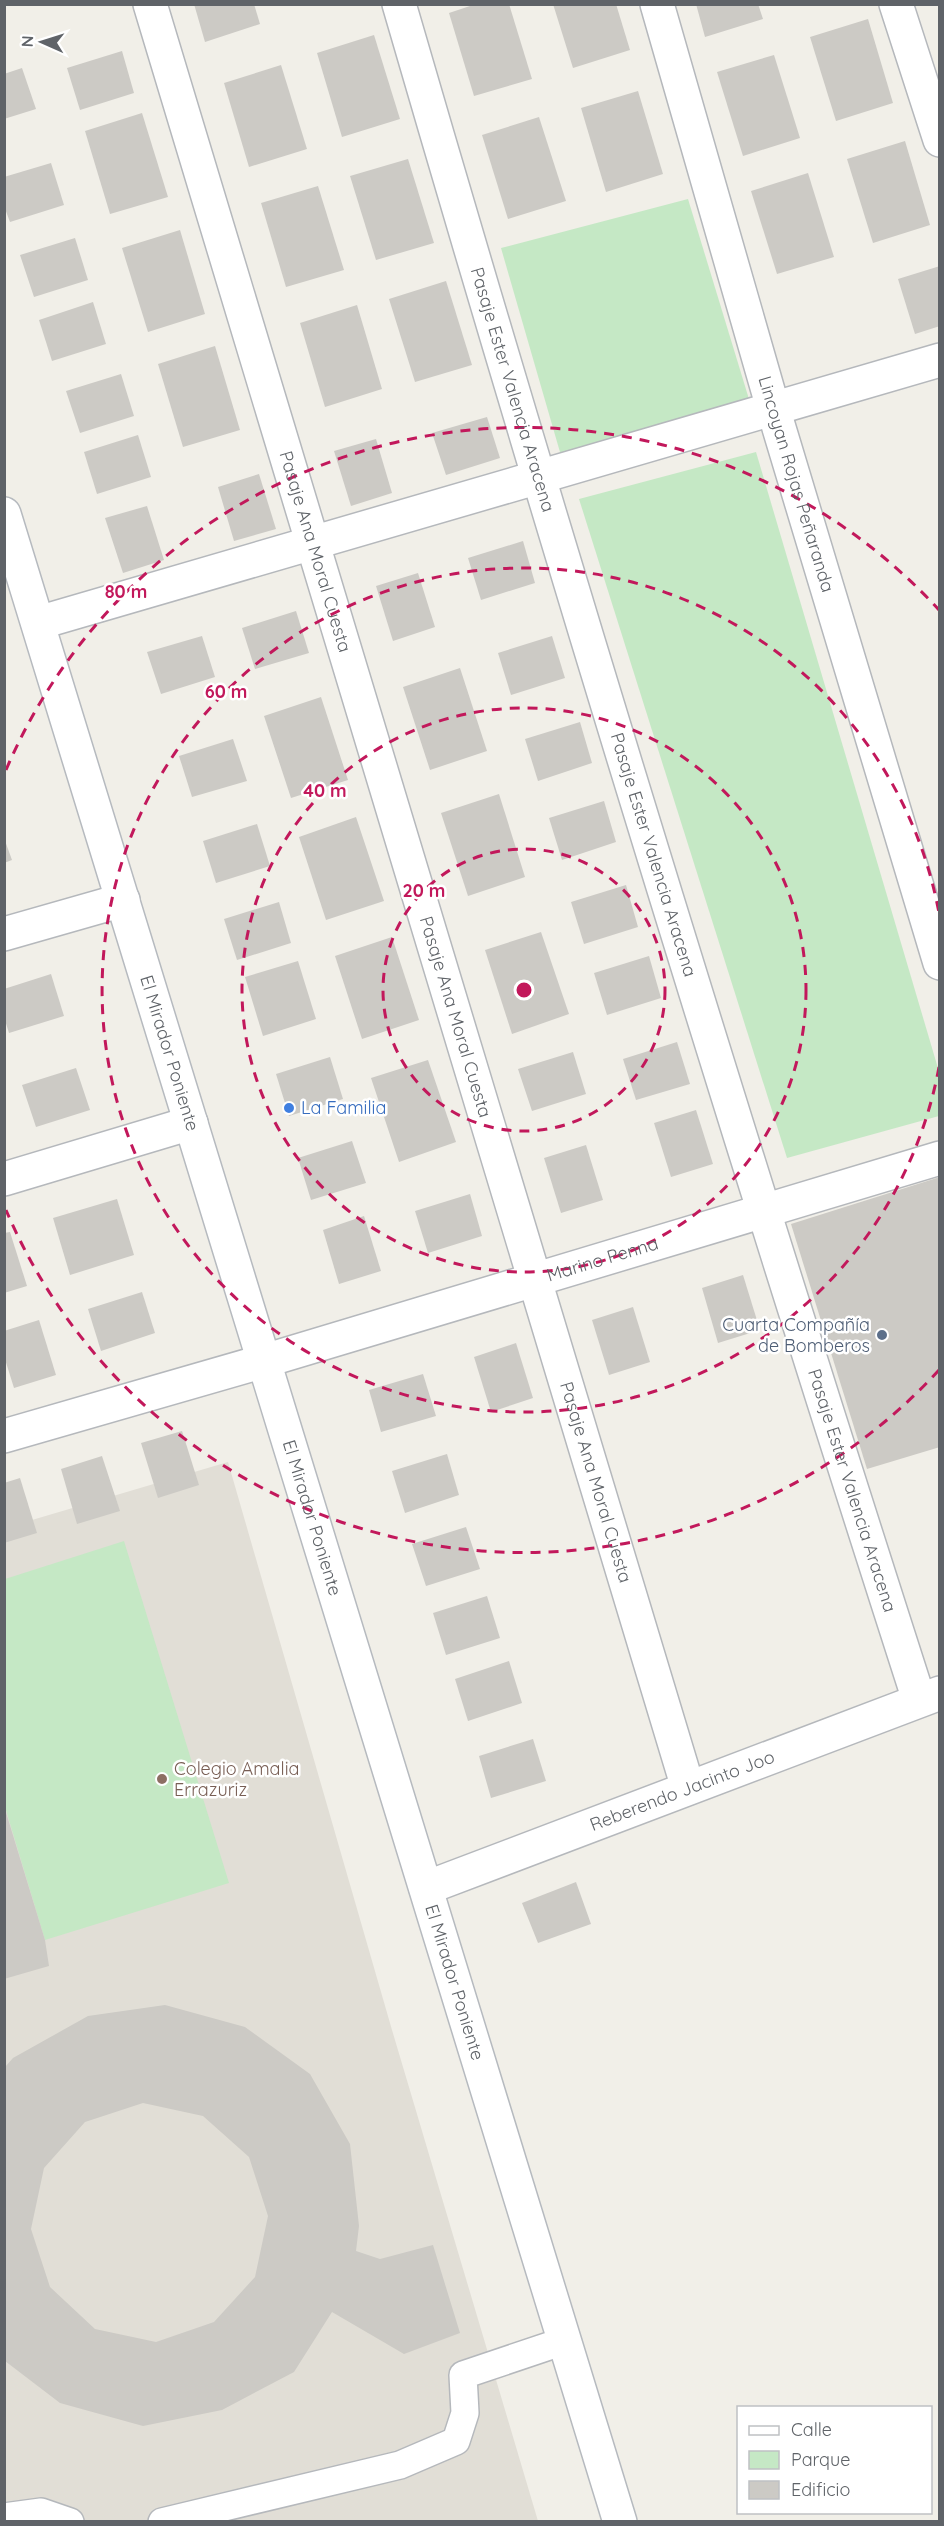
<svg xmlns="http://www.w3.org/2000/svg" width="944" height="2526" viewBox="0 0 944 2526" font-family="Quicksand,sans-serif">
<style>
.education{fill:#e1ded6}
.green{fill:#c5e8c5}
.building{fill:#cccac5;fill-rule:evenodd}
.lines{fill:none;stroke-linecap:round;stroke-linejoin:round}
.lane-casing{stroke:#b5b8bc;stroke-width:30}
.street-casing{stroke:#b5b8bc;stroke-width:36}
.secondary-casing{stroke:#b6babf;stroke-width:36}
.lane{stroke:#fff;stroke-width:27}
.street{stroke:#fff;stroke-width:33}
.secondary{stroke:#fff;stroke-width:33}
.ring{fill:none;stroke:#c2185b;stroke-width:3;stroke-dasharray:10 8}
.shop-dot{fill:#3f7fe0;stroke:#fff;stroke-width:2}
.service-dot{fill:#5c6f8a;stroke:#fff;stroke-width:2}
.education-dot{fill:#8d6e63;stroke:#fff;stroke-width:2}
.labels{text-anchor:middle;stroke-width:5;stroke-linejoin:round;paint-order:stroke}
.street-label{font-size:18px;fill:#5f6368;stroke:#fff}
.shop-label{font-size:18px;fill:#366cbe;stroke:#fff;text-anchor:start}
.service-label{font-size:18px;fill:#4e5e75;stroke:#fff;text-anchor:end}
.education-label{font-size:18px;fill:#785e54;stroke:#fff;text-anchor:start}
.centre{fill:#c2185b;stroke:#fff;stroke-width:3}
.ring-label{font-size:18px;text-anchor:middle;font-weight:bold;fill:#c2185b;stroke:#fff;stroke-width:5;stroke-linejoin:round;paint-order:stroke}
</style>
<rect width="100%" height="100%" fill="#f1efe8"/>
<polygon class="education" points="228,1462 392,2030 538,2521 5,2522 5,1528"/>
<g class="green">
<polygon points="688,199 752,409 564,466 501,248"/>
<polygon points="756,452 940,1075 939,1116 787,1158 579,499"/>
<polygon points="124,1541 229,1883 45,1940 5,1807 5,1579"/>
</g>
<g class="building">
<polygon points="194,4 254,4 260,24 205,42"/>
<polygon points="476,4 509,4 532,79 474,96 449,13"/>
<polygon points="553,4 616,4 630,50 573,68"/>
<polygon points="696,4 758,4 763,19 705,37"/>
<polygon points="868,19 893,103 836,121 810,37"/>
<polygon points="374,35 400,119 342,137 317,53"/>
<polygon points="122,51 134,93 80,110 67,68"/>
<polygon points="774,55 800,138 743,156 717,72"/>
<polygon points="281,65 307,149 249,167 224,83"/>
<polygon points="22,68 36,109 4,119 4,74"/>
<polygon points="638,91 663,174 606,192 581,108"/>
<polygon points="142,113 168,197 110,214 85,131"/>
<polygon points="539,117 566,201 508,219 482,135"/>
<polygon points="905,141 930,225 873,243 847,159"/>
<polygon points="408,159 434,243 376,260 350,176"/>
<polygon points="51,163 64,205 10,222 4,206 4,177"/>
<polygon points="808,173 834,257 777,274 751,191"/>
<polygon points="318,186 344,270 286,287 261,203"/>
<polygon points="180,230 205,314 148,332 122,248"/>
<polygon points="75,238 88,280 34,297 20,255"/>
<polygon points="940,266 940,326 915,334 898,279"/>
<polygon points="446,281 472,365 415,382 389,299"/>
<polygon points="93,302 106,344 52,361 39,320"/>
<polygon points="357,305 382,389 325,407 300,323"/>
<polygon points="215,346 240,430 183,447 158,364"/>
<polygon points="121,374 134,416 80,433 66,391"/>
<polygon points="487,417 500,458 446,475 432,433"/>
<polygon points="138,435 151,477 97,494 84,452"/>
<polygon points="376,439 392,493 351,506 334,451"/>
<polygon points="259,474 276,529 234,541 218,487"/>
<polygon points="147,506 164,560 123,573 105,518"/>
<polygon points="523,541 535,583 481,600 468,558"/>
<polygon points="418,573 435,627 393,641 376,586"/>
<polygon points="296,611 309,653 255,669 242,628"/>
<polygon points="202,636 215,677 161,694 147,652"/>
<polygon points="552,636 565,678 511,695 498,653"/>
<polygon points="460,668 487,751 430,770 403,687"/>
<polygon points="321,697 348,780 291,798 264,716"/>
<polygon points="580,722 592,763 538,781 525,739"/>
<polygon points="233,739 247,781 192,797 179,756"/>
<polygon points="499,794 525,877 468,896 441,813"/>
<polygon points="604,801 616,842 562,860 549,818"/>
<polygon points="356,817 384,901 326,920 299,837"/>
<polygon points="257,824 270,866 216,883 203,841"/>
<polygon points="4,838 12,860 4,863"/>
<polygon points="626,885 638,927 584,944 571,902"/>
<polygon points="279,902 291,943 237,960 224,919"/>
<polygon points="541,932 569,1014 512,1034 485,950"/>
<polygon points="392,937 419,1020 362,1039 335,956"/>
<polygon points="649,956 661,998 607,1015 594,973"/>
<polygon points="298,961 316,1019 263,1036 245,977"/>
<polygon points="51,974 64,1016 9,1033 4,1017 4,989"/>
<polygon points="677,1042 690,1084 636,1100 623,1059"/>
<polygon points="573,1052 586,1094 532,1111 518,1069"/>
<polygon points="330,1057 343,1099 289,1116 276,1074"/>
<polygon points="428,1060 456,1142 399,1162 371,1078"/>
<polygon points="76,1068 90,1110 36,1127 22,1085"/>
<polygon points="696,1110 713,1164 671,1177 654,1123"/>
<polygon points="352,1141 366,1183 311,1200 298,1158"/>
<polygon points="586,1145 603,1200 561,1213 544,1158"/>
<polygon points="940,1177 940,1447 867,1469 791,1224"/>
<polygon points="470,1194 482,1236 428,1253 415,1211"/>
<polygon points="117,1199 134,1255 70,1275 53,1218"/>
<polygon points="364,1216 381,1271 339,1284 323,1230"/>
<polygon points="10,1232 27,1286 4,1293 4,1233"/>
<polygon points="743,1275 760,1330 718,1343 702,1288"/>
<polygon points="142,1292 155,1333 101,1351 88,1309"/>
<polygon points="633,1307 650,1362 609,1375 592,1320"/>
<polygon points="39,1320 56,1375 14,1388 4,1356 4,1331"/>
<polygon points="516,1343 533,1398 491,1412 474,1357"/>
<polygon points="423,1374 436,1416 381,1432 369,1390"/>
<polygon points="182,1431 199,1485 158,1498 141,1443"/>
<polygon points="447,1454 459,1495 405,1513 392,1471"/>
<polygon points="102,1456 120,1511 77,1524 61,1469"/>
<polygon points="20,1478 37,1533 4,1543 4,1483"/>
<polygon points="466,1527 480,1569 426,1586 412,1544"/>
<polygon points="487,1596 500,1638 446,1655 433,1613"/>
<polygon points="509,1661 522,1703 468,1721 455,1679"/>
<polygon points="533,1739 546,1781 491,1798 479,1756"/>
<polygon points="5,1809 45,1940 49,1966 4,1979"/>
<polygon points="576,1882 591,1924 538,1943 522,1903"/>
<path d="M165,2005L245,2027L310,2074L350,2144L359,2226L356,2251L380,2259L433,2245L460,2333L404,2354L332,2312L294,2372L222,2410L143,2426L60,2403L5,2361V2067L13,2058L88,2016ZM143,2103L203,2116L249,2157L268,2216L255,2277L214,2322L156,2342L95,2329L50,2287L31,2229L44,2168L85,2122Z"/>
</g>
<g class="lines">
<defs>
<g id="lane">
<polyline points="4,2517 41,2512 70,2522"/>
<polyline points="162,2522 400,2465 456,2441 465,2413 463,2375 564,2341"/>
</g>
<g id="street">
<path id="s1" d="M150,4L688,1788"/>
<path id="s2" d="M399,4C564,572 738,1137 919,1700"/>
<path id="s3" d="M657,4L773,408L940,963"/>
<polyline points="896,4 940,140"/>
<polyline points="38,623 940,360"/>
<polyline points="4,934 123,900"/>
<polyline points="4,1179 191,1123"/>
<path id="s4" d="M4,1436L264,1361L940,1158"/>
<path id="s5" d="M426,1888L940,1693"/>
</g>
<g id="secondary">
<path id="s6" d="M4,514L620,2522"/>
</g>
</defs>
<use href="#lane" class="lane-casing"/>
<use href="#street" class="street-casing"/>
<use href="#secondary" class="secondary-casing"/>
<use href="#lane" class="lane"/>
<use href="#street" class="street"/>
<use href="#secondary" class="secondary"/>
</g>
<g class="ring">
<circle cx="524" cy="990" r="141"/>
<circle cx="524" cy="990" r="282"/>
<path d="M939 1067A422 422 0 1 1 939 913"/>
<path d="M939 1370A563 563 0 0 1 6 1210M6 770A563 563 0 0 1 939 610"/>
</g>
<circle class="shop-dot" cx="289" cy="1108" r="6"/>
<circle class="service-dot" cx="882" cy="1335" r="6"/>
<circle class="education-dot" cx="162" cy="1779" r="6"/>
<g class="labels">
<g class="street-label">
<text dy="6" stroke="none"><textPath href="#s2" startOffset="402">Pasaje Ester Valencia Aracena</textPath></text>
<text dy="6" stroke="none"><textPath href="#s3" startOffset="500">Lincoyan Rojas Peñaranda</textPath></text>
<text dy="6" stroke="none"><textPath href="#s1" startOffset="572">Pasaje Ana Moral Cuesta</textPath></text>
<text dy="6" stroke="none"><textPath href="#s2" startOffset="888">Pasaje Ester Valencia Aracena</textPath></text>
<text dy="6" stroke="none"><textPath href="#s1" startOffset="1058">Pasaje Ana Moral Cuesta</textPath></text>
<text dy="6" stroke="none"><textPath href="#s6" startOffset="564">El Mirador Poniente</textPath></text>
<text dy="6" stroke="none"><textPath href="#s4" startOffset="624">Marino Penna</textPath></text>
<text dy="6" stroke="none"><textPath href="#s1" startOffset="1544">Pasaje Ana Moral Cuesta</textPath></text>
<text dy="6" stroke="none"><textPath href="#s2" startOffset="1554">Pasaje Ester Valencia Aracena</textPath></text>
<text dy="6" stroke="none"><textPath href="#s6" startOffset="1050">El Mirador Poniente</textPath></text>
<text dy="6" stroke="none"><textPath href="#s5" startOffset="274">Reberendo Jacinto Joo</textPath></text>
<text dy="6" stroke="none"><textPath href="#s6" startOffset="1536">El Mirador Poniente</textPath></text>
</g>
<g class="shop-label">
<text x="301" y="1114">La Familia</text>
</g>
<g class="service-label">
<text x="870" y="1331">Cuarta Compañía<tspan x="870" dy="21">de Bomberos</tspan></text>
</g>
<g class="education-label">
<text x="174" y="1775">Colegio Amalia<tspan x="174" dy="21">Errazuriz</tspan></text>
</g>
</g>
<circle cx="524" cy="990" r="9" class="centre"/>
<g class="ring-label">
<text x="126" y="598">80 m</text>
<text x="226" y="698">60 m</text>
<text x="325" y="797">40 m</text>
<text x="424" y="897">20 m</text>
</g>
<rect width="944" height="2526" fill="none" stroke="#5f6368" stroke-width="12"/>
<rect x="737" y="2406" width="195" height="108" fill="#ffffff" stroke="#bfc1c3" stroke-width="1.5"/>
<rect x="749" y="2426" width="30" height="9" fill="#ffffff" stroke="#bfc1c3" stroke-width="1.5"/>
<text x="791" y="2436" font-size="18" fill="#5f6368">Calle</text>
<rect x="749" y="2451" width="30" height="18" fill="#c5e8c5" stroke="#bfc1c3" stroke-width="1.5"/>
<text x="791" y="2466" font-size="18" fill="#5f6368">Parque</text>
<rect x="749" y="2481" width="30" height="18" fill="#cccac5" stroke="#bfc1c3" stroke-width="1.5"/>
<text x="791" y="2496" font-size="18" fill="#5f6368">Edificio</text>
<g transform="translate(42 42) rotate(273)" stroke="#ffffff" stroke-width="4.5" paint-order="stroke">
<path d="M0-4.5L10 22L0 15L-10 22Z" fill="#5f6368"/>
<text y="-9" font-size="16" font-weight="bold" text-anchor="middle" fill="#5f6368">N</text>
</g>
</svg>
